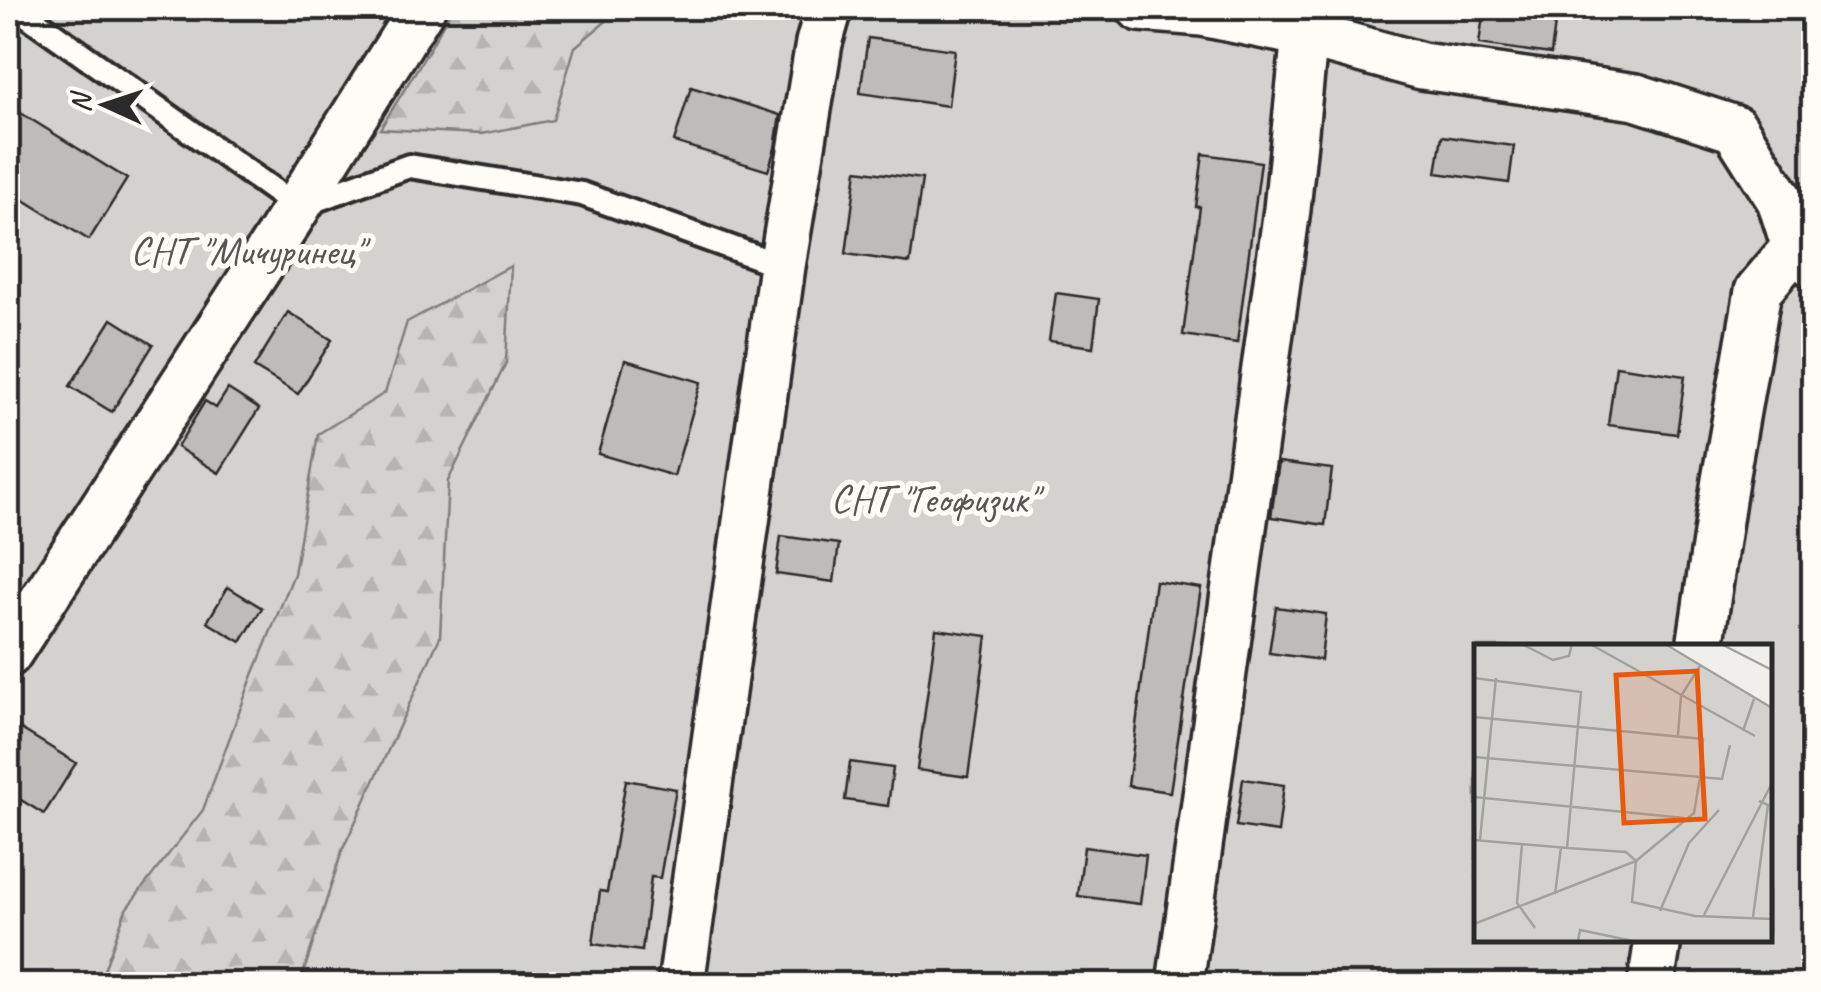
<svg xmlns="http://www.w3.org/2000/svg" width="1821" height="992" viewBox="0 0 1821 992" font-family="Caveat,sans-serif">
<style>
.green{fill:#d3d2cf;stroke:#7f7e7d;stroke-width:2.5;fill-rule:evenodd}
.forest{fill:url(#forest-firs);stroke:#7f7e7d;stroke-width:2.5}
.building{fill:#bdbcb8;stroke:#2b2b2b;stroke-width:2.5}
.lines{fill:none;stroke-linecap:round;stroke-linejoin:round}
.service-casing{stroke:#2b2b2b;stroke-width:30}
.minor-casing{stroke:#2b2b2b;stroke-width:52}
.service{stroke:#fdfcf7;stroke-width:22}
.minor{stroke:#fdfcf7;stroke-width:45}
.labels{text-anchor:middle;stroke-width:10;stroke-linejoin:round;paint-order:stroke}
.park-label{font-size:40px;fill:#555554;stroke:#fdfcf7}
.inset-road{fill:none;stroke:#a1a19e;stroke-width:2.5}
.view{fill:#e8590c;fill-opacity:0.15;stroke:#e8590c;stroke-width:5}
.inset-edge{fill:none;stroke:#2b2b2b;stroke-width:5}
</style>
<defs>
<pattern id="forest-firs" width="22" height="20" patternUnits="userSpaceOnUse" patternTransform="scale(2.5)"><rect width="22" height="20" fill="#d3d2cf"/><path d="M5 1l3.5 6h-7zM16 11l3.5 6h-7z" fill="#b5b4b2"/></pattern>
</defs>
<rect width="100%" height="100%" fill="#f0efeb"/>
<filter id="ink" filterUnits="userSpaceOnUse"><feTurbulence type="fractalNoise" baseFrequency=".01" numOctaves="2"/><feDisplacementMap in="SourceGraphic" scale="20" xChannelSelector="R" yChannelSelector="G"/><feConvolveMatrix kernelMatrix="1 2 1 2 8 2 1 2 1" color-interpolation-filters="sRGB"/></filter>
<g filter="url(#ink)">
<path class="green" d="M8,8H1813V984H8ZM1476,647H1768V940H1476Z"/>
<g class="forest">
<polygon points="452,8 622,8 575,47 553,120 481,134 380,129 430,48"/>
<polygon points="511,266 506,363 448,481 440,637 342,851 300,984 99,984 126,909 203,810 251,680 294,574 318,434 385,393 407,322"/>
</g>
<g class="building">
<polygon points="1484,8 1557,8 1551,54 1479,44"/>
<polygon points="868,38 955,50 948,106 860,93"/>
<polygon points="691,87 780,115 775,148 768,171 674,142"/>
<polygon points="8,105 127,179 89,240 8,190"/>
<polygon points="1442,136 1514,146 1509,183 1436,173"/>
<polygon points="1203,154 1261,162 1237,343 1183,335 1200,207 1196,207"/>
<polygon points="857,170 922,179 910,263 846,254"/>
<polygon points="1056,293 1099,299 1093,347 1049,341"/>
<polygon points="288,312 332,340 298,394 254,367"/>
<polygon points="112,319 153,345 112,412 70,386"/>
<polygon points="625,360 701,382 674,476 598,454"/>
<polygon points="1616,366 1685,376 1677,434 1608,425"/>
<polygon points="228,389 259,409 219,473 177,447 205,401 216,408"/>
<polygon points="1279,462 1332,469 1325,525 1271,517"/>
<polygon points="781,536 839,544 834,582 776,574"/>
<polygon points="1155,581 1201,588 1170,792 1128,786"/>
<polygon points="228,587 262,608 241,642 207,622"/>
<polygon points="1276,607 1326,614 1321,660 1269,653"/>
<polygon points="936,629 987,636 968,777 917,770"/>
<polygon points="8,721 76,763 44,814 8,792"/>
<polygon points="850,762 893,768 888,806 845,800"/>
<polygon points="1243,779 1284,785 1278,832 1236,826"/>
<polygon points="626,780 676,789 660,878 651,877 642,951 593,944 600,891 607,892"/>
<polygon points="1084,847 1146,855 1140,904 1078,896"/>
</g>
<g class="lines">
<defs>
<polyline id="service" points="17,8 297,207 409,166 582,194 782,266"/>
<g id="minor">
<polyline points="1140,8 1202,13 1305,34 1287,209 1180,984"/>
<polyline points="1309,8 1305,34 1422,66 1636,97 1735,129 1780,200 1795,247 1814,265"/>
<polyline points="1700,647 1725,480 1758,291 1795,247"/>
<polyline points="8,654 274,244 422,8"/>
<polyline points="681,984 782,266 819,43 829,8"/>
<polyline points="1651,984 1658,940"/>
</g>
</defs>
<use href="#service" class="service-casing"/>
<use href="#minor" class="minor-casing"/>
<use href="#service" class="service"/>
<use href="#minor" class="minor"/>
</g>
</g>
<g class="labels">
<g class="park-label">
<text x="247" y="264">СНТ "Мичуринец"</text>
<text x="934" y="512">СНТ "Геофизик"</text>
</g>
</g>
<g transform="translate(1474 644)">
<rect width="298" height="298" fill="#f0efeb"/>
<path d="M0,0H188L297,62V297H0Z" fill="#d3d2cf"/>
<path d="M0,0H20L87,27L108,25L189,54L203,69L173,65L109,39L4,27ZM214,58L238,71L247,86L296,95L297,114L236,89L215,72Z" fill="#d3d2cf"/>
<path class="inset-road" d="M48,0L79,16L95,12L98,0M116,0L281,92M191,0L298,64M247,0L298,26M0,34L107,48L93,204L0,196M0,73L229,95L226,133L0,113M269,87L280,55M204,91L207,52L226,22M256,101L248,135L226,133L220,169L162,217L158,258L221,272L298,275M0,153L210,174M6,196L22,34M48,200L43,259L61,284M81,250L87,203M186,267L215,199L245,166M230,271L298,139M279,273L294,161L285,157M0,280L162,217L152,208L93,204M104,297L106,286L159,297"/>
<path class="view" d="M223,27L231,175L150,179L142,31Z"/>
<rect width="298" height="298" class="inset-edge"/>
</g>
<rect width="1821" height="992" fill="none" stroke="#fdfcf7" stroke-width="40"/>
<rect x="20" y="20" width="1781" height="952" fill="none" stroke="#2b2b2b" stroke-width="4" filter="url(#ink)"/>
<g transform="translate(105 105) rotate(273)" stroke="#fdfcf7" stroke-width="8" paint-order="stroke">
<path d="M0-8L18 38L0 25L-18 38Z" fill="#2b2b2b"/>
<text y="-15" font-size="28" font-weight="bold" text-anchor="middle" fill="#2b2b2b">N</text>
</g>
</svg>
